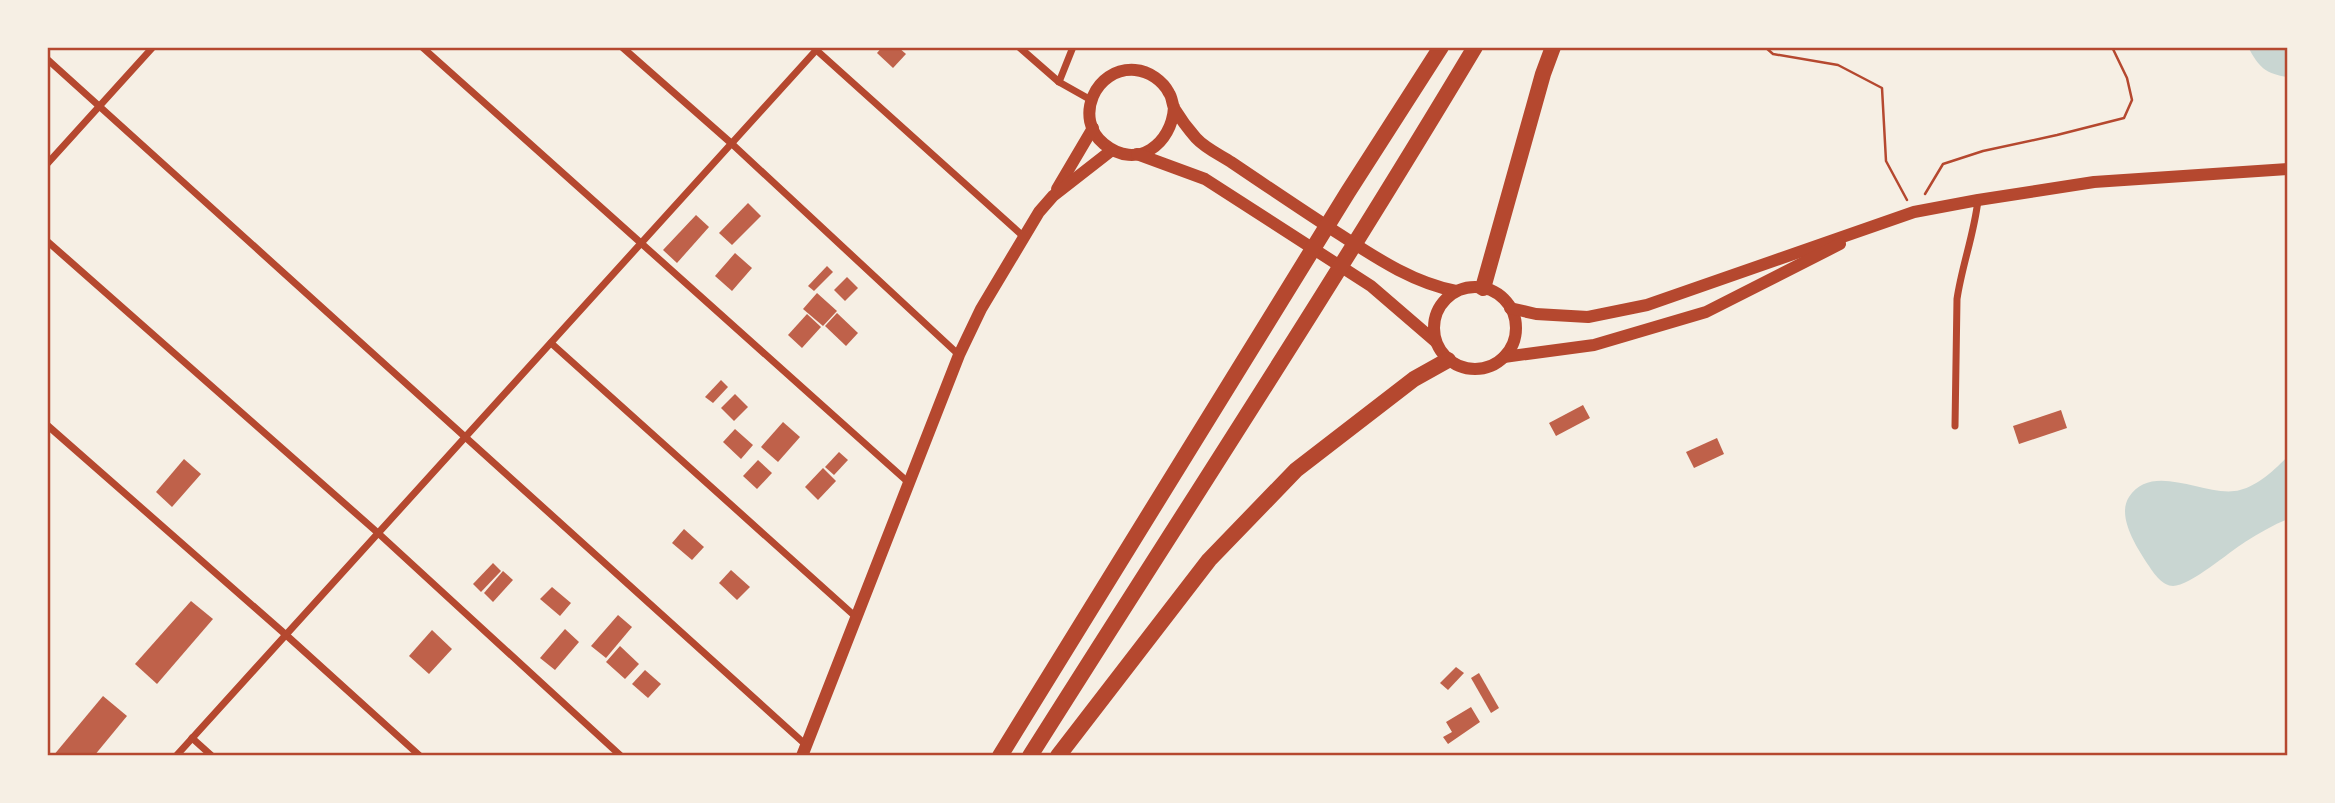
<svg xmlns="http://www.w3.org/2000/svg" width="2335" height="803" viewBox="0 0 2335 803" font-family="Bitter,serif">
<style>
.water{fill:#c9d6d2}
.building{fill:#bf614a}
.lines{fill:none;stroke-linecap:round;stroke-linejoin:round}
.path{stroke:#b5482f;stroke-width:2.5}
.minor{stroke:#b5482f;stroke-width:7}
.tertiary{stroke:#b5482f;stroke-width:12}
.primary{stroke:#b5482f;stroke-width:16}
.neatline{fill:none;stroke:#b5482f;stroke-width:2.5}
</style>
<rect width="100%" height="100%" fill="#f6efe4"/>
<g class="water">
<path d="M2248,47H2288V77C2265,74 2259,67 2248,47Z"/>
<path d="M2288,456V519C2273,525 2259,533 2245,542C2229,552 2190,586 2173,586C2163,586 2154,574 2149,566C2138,549 2116,517 2129,497C2153,460 2207,499 2240,490C2257,486 2276,469 2288,456Z"/>
</g>
<g class="building">
<polygon points="882,47 898,47 906,54 893,68 877,53"/>
<polygon points="748,203 761,216 732,245 719,233"/>
<polygon points="696,215 709,227 677,263 663,250"/>
<polygon points="735,253 752,268 732,291 715,276"/>
<polygon points="827,266 833,272 814,291 808,286"/>
<polygon points="847,277 858,288 845,301 834,290"/>
<polygon points="817,293 837,311 823,326 803,309"/>
<polygon points="837,313 858,333 846,346 825,326"/>
<polygon points="807,314 821,327 802,348 788,335"/>
<polygon points="721,380 728,387 713,403 705,397"/>
<polygon points="735,394 748,407 734,421 721,408"/>
<polygon points="1583,405 1590,418 1556,436 1549,423"/>
<polygon points="2061,410 2067,428 2019,444 2013,426"/>
<polygon points="783,422 800,437 778,462 761,447"/>
<polygon points="735,429 753,445 741,459 723,442"/>
<polygon points="1717,438 1724,454 1694,468 1686,452"/>
<polygon points="839,452 848,460 834,475 825,467"/>
<polygon points="184,459 201,474 172,507 156,492"/>
<polygon points="758,460 772,473 757,489 743,476"/>
<polygon points="823,468 836,481 818,500 805,487"/>
<polygon points="684,529 704,547 692,560 672,543"/>
<polygon points="493,563 501,571 481,592 473,584"/>
<polygon points="731,570 750,587 737,600 719,583"/>
<polygon points="503,571 513,580 493,602 484,593"/>
<polygon points="552,587 571,603 560,616 540,599"/>
<polygon points="191,601 213,619 157,684 135,664"/>
<polygon points="618,615 632,627 606,658 591,646"/>
<polygon points="565,629 579,642 555,670 540,658"/>
<polygon points="432,630 452,649 429,674 409,656"/>
<polygon points="620,646 639,664 625,679 606,662"/>
<polygon points="1456,667 1464,673 1448,690 1440,683"/>
<polygon points="645,670 661,684 648,698 632,684"/>
<polygon points="1479,673 1499,708 1491,713 1471,678"/>
<polygon points="103,696 127,716 94,756 53,756"/>
<polygon points="1471,707 1480,722 1448,744 1443,737 1452,732 1446,722"/>
</g>
<g class="lines">
<g class="path">
<polyline points="1765,47 1773,54 1838,65 1882,88 1886,161 1907,200"/>
<polyline points="1925,194 1943,164 1983,151 2057,135 2124,118 2132,100 2127,78 2112,47"/>
</g>
<g class="minor">
<polyline points="422,47 909,483"/>
<polyline points="622,47 731,143 959,355"/>
<polyline points="813,47 1023,236"/>
<polyline points="1019,47 1059,82 1091,100"/>
<polyline points="47,59 806,745"/>
<polyline points="1059,82 1073,47"/>
<polyline points="47,164 153,47"/>
<polyline points="47,241 378,533 621,756"/>
<polyline points="551,343 857,618"/>
<polyline points="47,425 285,634 420,756"/>
<path d="M1955,426L1957,299C1962,265 1974,235 1978,200"/>
<polyline points="192,738 212,756"/>
<polyline points="176,756 819,47"/>
</g>
<g class="tertiary">
<path d="M1174,107C1172,144 1137,171 1104,144C1073,119 1095,67 1135,70C1149,71 1163,81 1169,93C1172,97 1172,103 1174,108C1180,118 1188,129 1196,138C1205,148 1220,155 1231,162C1265,185 1299,208 1333,230C1372,255 1410,282 1456,291"/>
<polyline points="1137,154 1205,179 1371,286 1436,342"/>
<polyline points="1057,189 1093,128"/>
<circle cx="1475" cy="328" r="41"/>
<polyline points="1510,308 1536,314 1588,317 1647,305 1914,212 1978,200 2094,182 2288,169"/>
<polyline points="1504,357 1594,345 1706,312 1840,244"/>
<polyline points="802,756 959,355 981,309 1039,212 1053,196 1112,150"/>
</g>
<g class="primary">
<polyline points="1483,288 1543,74 1553,47"/>
<polyline points="1000,756 1348,192 1441,47"/>
<path d="M1030,756C1179,520 1332,286 1475,47"/>
<polyline points="1058,756 1209,560 1296,470 1414,379 1448,360"/>
</g>
</g>
<rect width="2335" height="803" fill="none" stroke="#f6efe4" stroke-width="98"/>
<rect x="49" y="49" width="2237" height="705" class="neatline"/>
</svg>
